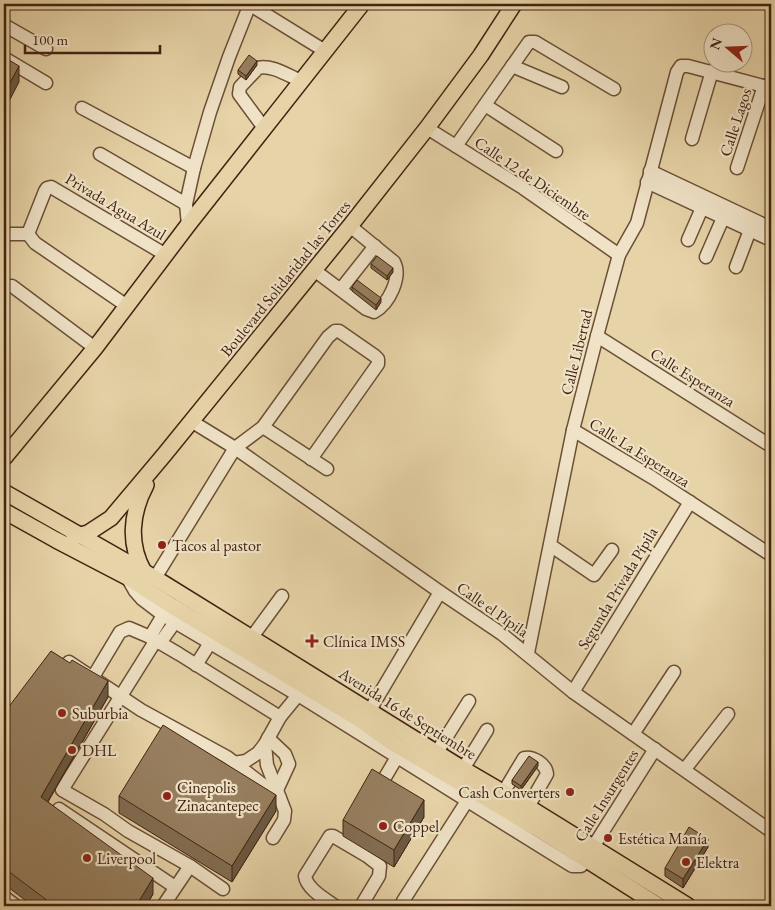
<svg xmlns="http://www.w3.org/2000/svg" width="775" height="910" viewBox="0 0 775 910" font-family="'EB Garamond',serif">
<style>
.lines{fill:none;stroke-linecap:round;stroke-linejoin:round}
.minor-casing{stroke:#6b4f36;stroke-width:15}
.major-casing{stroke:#422311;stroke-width:18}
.minor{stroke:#efe2c6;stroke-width:12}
.major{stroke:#e6d3a7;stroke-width:15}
.wall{fill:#826d52;stroke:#422311}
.shaded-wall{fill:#6a5942;stroke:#422311}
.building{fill:#977f5f;stroke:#422311}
.poi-dot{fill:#8f2418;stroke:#efe2c6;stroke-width:2}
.labels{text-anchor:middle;stroke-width:4.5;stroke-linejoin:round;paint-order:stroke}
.street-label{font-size:16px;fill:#422311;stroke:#efe2c6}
.poi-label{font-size:16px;fill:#422311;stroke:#efe2c6;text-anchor:start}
</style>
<rect width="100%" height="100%" fill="#e6d3a7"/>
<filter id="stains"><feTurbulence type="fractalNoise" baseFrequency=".004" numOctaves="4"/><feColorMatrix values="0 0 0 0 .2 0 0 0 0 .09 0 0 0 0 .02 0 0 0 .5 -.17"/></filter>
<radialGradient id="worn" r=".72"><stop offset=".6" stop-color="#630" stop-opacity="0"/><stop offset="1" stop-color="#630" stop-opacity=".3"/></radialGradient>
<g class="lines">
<defs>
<g id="minor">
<polyline points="249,4 325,51"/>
<polyline points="4,25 46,49"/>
<polyline points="4,58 46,83"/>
<polyline points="512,66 562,87"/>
<polyline points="485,105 556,151"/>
<polyline points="82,108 194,168"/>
<path d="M264,128L239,94L240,87L258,68C271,64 289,76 301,81"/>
<polyline points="427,128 523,188 619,255"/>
<polyline points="692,139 712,71"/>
<polyline points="456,146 529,42 535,42 614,89"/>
<polyline points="100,154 186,204"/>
<polyline points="737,168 764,86"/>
<polyline points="650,171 771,228"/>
<polyline points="647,182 771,240"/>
<polyline points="188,225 186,204 194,168 210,112 229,57 250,4"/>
<polyline points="4,234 28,234"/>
<polyline points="28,234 45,191 47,188 51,187 166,255"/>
<polyline points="28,234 35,243 127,306"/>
<polyline points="688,240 702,208"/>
<polyline points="706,257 723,218"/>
<polyline points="736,267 750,230"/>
<path d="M314,270L366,309L374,312C389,304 402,277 394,262L350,226"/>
<polyline points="12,286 95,348"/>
<polyline points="341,289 375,246"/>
<polyline points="597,336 771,446"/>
<polyline points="191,421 235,448 440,592 502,634 573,692 771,831"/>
<polyline points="263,427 327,469"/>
<polyline points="573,430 653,478 771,555"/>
<polyline points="550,545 594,575 612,550"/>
<polyline points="127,577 135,591 142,599 163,615 298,695 572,866 581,866 655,749"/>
<polyline points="155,578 235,448 263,427 328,337 335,331 339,331 375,356 378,359 378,364 311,459"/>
<polyline points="150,637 163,615"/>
<polyline points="252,637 282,596"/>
<polyline points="156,640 62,790 104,814 128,831 190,866 223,889"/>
<polyline points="160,643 175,622"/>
<polyline points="528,653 573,430 597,336 619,255 637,223 677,72 681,66 688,66 771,88"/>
<polyline points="69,662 141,710 227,757 280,798"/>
<polyline points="196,665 210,643"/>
<polyline points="93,677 120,632 129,628 150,637 179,654 280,717"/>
<polyline points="573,692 690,502"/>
<polyline points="370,710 440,592"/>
<polyline points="633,734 674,672"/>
<polyline points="268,738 285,754 289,764 277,790"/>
<polyline points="265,744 267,765 285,811 284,820 273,838"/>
<polyline points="437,752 469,701"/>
<polyline points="234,763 246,761 258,753 265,744 280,717 303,689"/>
<polyline points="463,769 487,730"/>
<polyline points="685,769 728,714"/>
<polyline points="377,791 397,757"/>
<path d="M503,793L524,758C533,756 546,764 547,774L528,807"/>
<polyline points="59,809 175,887"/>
<polyline points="4,897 16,906"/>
<polyline points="403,901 467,801"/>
<polyline points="163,906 190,866"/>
<path d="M335,906C325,899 307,889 305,876L330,836H333L367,856L380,866L379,876L361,906"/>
</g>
<g id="major">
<polyline points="4,458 95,348 188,225 362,4"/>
<polyline points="4,492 155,578 463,769 528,807 688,906"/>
<polyline points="4,511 56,540 127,577 172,606 359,719 393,743 538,829 659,906"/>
<polyline points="74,537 88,533 111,518 164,455 350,226 427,128 481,55 514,4"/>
<path d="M144,572C128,544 131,513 146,485"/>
</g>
</defs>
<use href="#minor" class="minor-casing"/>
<use href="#major" class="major-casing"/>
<use href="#minor" class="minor"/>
<use href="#major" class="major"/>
</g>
<g class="wall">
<polygon points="257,65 246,80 238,74 238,70"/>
<polygon points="371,264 393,272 387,280 371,268"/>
<polygon points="352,287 381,302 376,310 352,291"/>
<polygon points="108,697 48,802 153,894 146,906 33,906 4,884 4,713"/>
<polygon points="538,766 521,790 512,784 512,780"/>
<polygon points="119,796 276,811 232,882 119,813"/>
<polygon points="424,817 394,867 343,836 343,820"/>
<polygon points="708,847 683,888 665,876 665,868"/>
</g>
<g class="shaded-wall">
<polygon points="257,61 257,65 246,80 246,76"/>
<polygon points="19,66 19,82 4,111 4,94"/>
<polygon points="393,268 393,272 387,280 387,276"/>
<polygon points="381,298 381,302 376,310 376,305"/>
<polygon points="108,681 108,697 41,813 41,797"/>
<polygon points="538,762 538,766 521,790 521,786"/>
<polygon points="276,795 276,811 232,882 232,866"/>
<polygon points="424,800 424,817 394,867 394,850"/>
<polygon points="708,839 708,847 683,888 683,879"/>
<polygon points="153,878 153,894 146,906 136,906"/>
</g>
<g class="building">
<polygon points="249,55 257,61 246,76 238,70"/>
<polygon points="4,57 19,66 4,94"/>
<polygon points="377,256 393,268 387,276 371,264"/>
<polygon points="357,280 381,298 376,305 352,287"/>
<polygon points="51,651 70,663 72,660 108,681 41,797 153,878 136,906 56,906 48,901 4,868 4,713"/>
<polygon points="163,725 276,795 232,866 119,796"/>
<polygon points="529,756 538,762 521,786 512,780"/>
<polygon points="372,769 424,800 394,850 343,820"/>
<polygon points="689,827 708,839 683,879 665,868"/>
</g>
<g class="poi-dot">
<circle cx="162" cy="545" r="5"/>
<path d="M309.5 633.5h5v5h5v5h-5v5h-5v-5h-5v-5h5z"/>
<circle cx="62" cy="713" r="5"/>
<circle cx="72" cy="750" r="5"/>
<circle cx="570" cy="792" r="5"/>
<circle cx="167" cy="796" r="5"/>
<circle cx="383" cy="826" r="5"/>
<circle cx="608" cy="838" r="5"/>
<circle cx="87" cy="858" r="5"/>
<circle cx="686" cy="862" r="5"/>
</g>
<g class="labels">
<g class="street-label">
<text transform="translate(735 122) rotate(-72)" y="6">Calle Lagos</text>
<text transform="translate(533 178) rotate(34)" y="6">Calle 12 de Diciembre</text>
<text transform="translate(116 206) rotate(31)" y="6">Privada Agua Azul</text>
<text transform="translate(285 278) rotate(-51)" y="6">Boulevard Solidaridad las Torres</text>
<text transform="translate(576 352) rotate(-76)" y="6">Calle Libertad</text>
<text transform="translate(693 377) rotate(32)" y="6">Calle Esperanza</text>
<text transform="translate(640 452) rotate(32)" y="6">Calle La Esperanza</text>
<text transform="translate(617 588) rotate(-59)" y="6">Segunda Privada Pípila</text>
<text transform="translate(493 609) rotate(35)" y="6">Calle el Pípila</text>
<text transform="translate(408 713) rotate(32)" y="6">Avenida 16 de Septiembre</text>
<text transform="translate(606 795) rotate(-58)" y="6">Calle Insurgentes</text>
</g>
<g class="poi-label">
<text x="172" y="551">Tacos al pastor</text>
<text x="323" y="647">Clínica IMSS</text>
<text x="72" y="719">Suburbia</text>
<text x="82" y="756">DHL</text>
<text x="177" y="793">Cinepolis<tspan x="177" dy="18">Zinacantepec</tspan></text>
<text x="560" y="798" text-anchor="end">Cash Converters</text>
<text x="393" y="832">Coppel</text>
<text x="618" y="844">Estética Manía</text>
<text x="97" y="864">Liverpool</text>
<text x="696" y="868">Elektra</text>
</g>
</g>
<rect width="775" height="910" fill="none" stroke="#e6d3a7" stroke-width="20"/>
<rect x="5" y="5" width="765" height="900" fill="none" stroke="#422311" stroke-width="2.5"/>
<rect x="10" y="10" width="755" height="890" fill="none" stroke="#422311"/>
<g transform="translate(728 48) rotate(289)"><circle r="24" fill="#efe2c6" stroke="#aa967e"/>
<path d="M0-4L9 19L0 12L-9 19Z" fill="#8f2418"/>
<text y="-8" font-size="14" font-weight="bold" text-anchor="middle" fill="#422311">N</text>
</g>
<path d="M25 45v8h135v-8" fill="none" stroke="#422311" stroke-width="2.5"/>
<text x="32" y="45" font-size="15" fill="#422311" stroke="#efe2c6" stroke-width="4" paint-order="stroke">100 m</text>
<rect width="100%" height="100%" filter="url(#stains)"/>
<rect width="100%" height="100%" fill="url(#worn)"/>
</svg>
